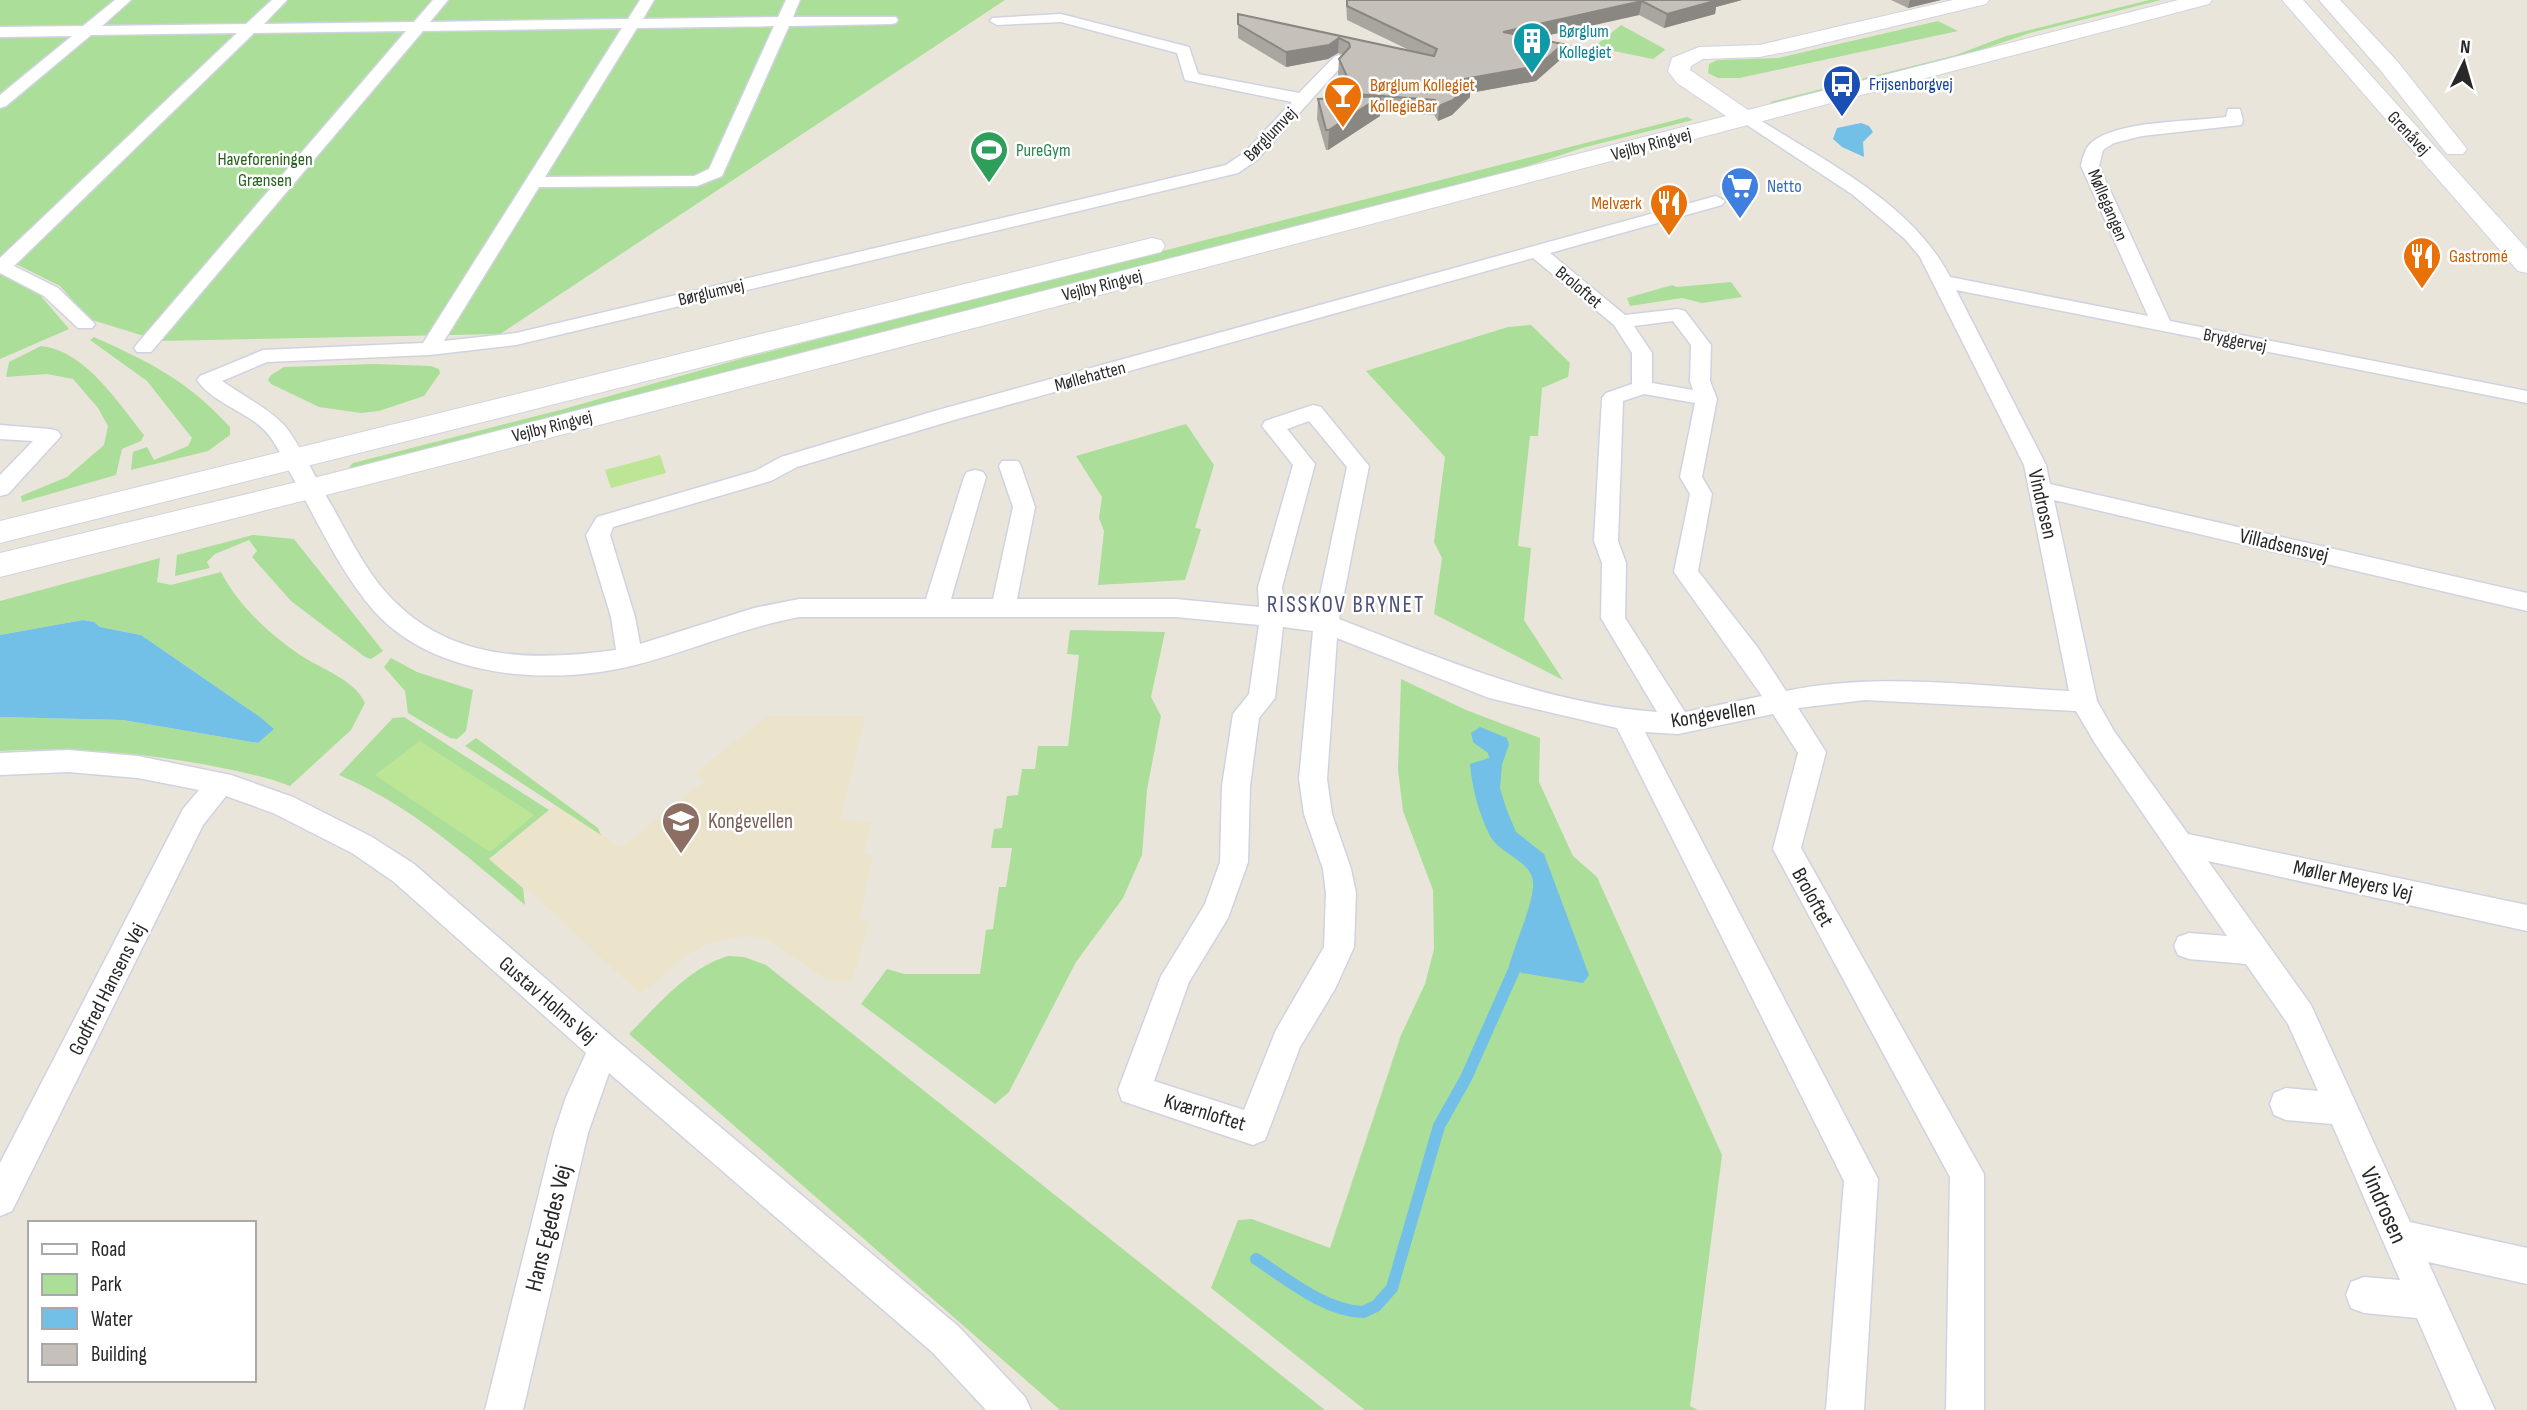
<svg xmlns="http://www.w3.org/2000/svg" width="2527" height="1410" viewBox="0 0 2527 1410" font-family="'Sofia Sans Condensed',sans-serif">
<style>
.education{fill:#ebe3ca}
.green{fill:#abde99}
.pitch{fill:#bde596}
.water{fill:#72bfe7}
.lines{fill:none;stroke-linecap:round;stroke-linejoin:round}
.stream{stroke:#72bfe7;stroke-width:12}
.street-casing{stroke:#d0d2e1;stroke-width:3}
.secondary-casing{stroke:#d0d2e1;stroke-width:2}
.street{fill:#fff;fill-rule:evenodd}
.secondary{fill:#fff;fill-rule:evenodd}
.wall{fill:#a9a6a0}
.shaded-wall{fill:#8a8782}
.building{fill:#c5c1ba;stroke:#8a8782;stroke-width:2}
.labels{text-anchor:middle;stroke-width:5;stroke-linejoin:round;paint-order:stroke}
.far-culture-label{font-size:18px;fill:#0d838f;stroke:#fff;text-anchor:start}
.far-transit-label{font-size:18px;fill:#164399;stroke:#fff;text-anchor:start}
.far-food-label{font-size:18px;fill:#c56008;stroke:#fff;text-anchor:start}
.far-street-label{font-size:18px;fill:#282828;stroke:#fff}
.far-leisure-label{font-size:18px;fill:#27864d;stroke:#fff;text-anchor:start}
.far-park-label{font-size:18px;fill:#26601d;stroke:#fff}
.far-shop-label{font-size:18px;fill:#366cbe;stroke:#fff;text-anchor:start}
.street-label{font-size:21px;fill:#282828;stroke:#fff}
.education-label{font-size:21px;fill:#785e54;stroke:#fff;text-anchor:start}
.neighbourhood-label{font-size:23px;letter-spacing:2px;fill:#4b5076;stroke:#fff}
.near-street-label{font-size:24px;fill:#282828;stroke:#fff}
</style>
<rect width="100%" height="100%" fill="#eae5db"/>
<polygon class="education" points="768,716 865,716 841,819 871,822 864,854 873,856 859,920 870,922 852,980 828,981 768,940 749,935 710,943 693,951 640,994 532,893 489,859 555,805 621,847 705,781 695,773"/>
<g class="green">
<polygon points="0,0 1005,0 500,334 160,341 89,319 60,286 0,256"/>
<polygon points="2149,0 2161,0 2030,33 1954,59 1775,105 1770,102 1956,55 2006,36"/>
<polygon points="1938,21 1958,31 1739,78 1718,78 1708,73 1709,64 1717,60 1778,58"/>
<polygon points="1621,25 1663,48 1665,50 1653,59 1594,47"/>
<polygon points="1687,117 1693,120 1582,148 1498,176 352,468 349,467 353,463 560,410 744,358"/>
<polygon points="0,274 40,295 69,329 0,359"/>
<polygon points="1731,282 1742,297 1702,303 1682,298 1630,306 1627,298 1672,285 1677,287"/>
<polygon points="1531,325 1570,363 1568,377 1542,388 1538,436 1530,436 1518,546 1531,548 1524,620 1563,680 1434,614 1442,558 1434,542 1445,457 1366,371 1508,327"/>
<path d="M94,337C150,362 188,381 230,427V435L208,451L131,470L133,452L147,447L154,460L188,446L192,438L147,381L90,340Z"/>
<path d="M41,346C85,350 119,404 144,435L141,441L122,449L116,475L22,502L21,496L67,477L104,445L108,426L98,408L73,379L47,374L6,377L9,362Z"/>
<polygon points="374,364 431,366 439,369 440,373 424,396 379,411 361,413 319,407 271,384 268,380 271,375 284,367"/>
<polygon points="1186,424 1214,465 1195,528 1201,529 1185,580 1098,585 1104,531 1099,518 1102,497 1076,456"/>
<polygon points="253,535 294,539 383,651 371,659 365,657 291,601 252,557 257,551 249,540 215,554 207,562 210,568 175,576 177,555"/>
<path d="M160,558L157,582L171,585L221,572C239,606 268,633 300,655C321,669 354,679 365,703L351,730L290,786C268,777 245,773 222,768C149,753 74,747 0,751V717L123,720L258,743L273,729L260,717L141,635L100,627L94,622L83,620L0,635V601Z"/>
<polygon points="1070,630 1165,632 1151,697 1161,716 1147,790 1142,855 1123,898 1076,962 1009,1092 995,1104 861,1004 887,969 904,974 980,974 986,930 993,929 999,887 1006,887 1012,848 991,848 994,829 1002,828 1007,796 1018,795 1022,769 1035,769 1038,746 1068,746 1079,655 1067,654"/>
<polygon points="391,658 417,672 473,690 466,731 457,739 450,738 408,713 405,691 384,667"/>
<polygon points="1401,679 1466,710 1540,738 1539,782 1573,856 1597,877 1722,1155 1690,1406 1698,1410 1365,1410 1211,1288 1238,1220 1252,1219 1330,1248 1401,1035 1425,984 1434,949 1433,890 1403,811 1398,770"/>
<path d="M404,717L549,810L489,859L523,888L525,905C467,856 410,805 339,775L393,718Z"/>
<polygon points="476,738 598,828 601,835 465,746"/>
<path d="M728,956L744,957L766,965L1325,1410H1060L629,1034C657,1006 689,967 728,956Z"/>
</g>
<g class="pitch">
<polygon points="660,455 666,473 611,488 605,470"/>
<polygon points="420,741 534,815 490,852 375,775"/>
</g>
<g class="water">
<polygon points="1861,123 1869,126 1873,132 1863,142 1864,157 1842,147 1833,139 1837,128"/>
<polygon points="83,620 94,622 100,627 141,635 260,717 274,729 258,743 123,720 0,717 0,635"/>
<path d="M1480,727L1507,738L1509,745L1502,764L1500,788L1506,808L1516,832L1544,854L1589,975L1583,983L1522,973L1509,966C1515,944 1531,909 1533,888C1536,861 1501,856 1490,836C1479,814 1472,788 1470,764L1489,758L1488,753L1473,742L1471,733Z"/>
</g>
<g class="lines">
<path class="stream" d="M1256,1259C1287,1279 1325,1311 1363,1312L1376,1306L1392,1288L1439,1126L1466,1078L1519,959"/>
<defs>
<g id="street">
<path d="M115,0H131L102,26L246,24L272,0H287L264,24L414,22L433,0H448L430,22L628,19L640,0H654L643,19L778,17L786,0H800L793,17H896L898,20L896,23L891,24L789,26L722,176L697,186L539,187L444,341L516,333L1226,165L1245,152L1292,102L1185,80L1177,53L1061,22L997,25L990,21L992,18L1061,14L1189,47L1198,74L1299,93L1334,57L1339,55L1347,60L1257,160L1238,173L516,345L429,355L267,362L222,381C242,395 266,407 283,424C297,438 320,487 332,506C350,538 367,574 393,600C454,662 535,661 616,650L611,617L586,535L597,517L755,471L781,457L938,410L1716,196L1725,201L1722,205L1550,253L1625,315L1678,309L1685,311L1711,345L1710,381L1717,399L1702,477L1712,494L1698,571L1758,648L1786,691C1878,672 1975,686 2069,691L2024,465L1920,257L1905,239L1853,195L1738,119L1740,115H1752C1822,160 1911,201 1950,277L2148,316L2081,166C2083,157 2085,148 2092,142C2119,120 2192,122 2226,117L2228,109H2240L2243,121L2241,125L2142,136L2114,143L2103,150L2099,166L2170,321L2527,391V403L1956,290L2046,465L2050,484L2527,593V611L2054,500L2097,701L2114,731L2188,834L2527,905V931L2208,861L2311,1005L2410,1222L2527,1248V1284L2428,1262L2495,1410H2457L2417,1318L2364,1313L2351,1308L2346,1295L2351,1282L2364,1277L2400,1280L2332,1124L2286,1120L2274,1115L2270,1104L2274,1093L2286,1088L2318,1091L2288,1024L2246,964L2189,959L2178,955L2174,946L2178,937L2189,933L2227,936L2096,745L2076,711L1865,700L1798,708L1826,752L1801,848L1984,1174V1410H1946L1950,1177L1773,849L1798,753L1773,714L1678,734L1645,732L1878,1179L1864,1410H1826L1844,1181L1617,728L1489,698L1337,638L1327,779L1332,814L1351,869L1356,893L1354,947L1335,989L1300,1047L1265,1140L1253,1145L1122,1101L1118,1090L1161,976L1205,904L1220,862L1222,786L1233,714L1249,694L1259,625L1176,617H799C741,628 688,652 631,666C548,686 434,678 374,611C340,572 317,520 292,476C284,462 278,446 268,434C250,412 213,404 197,380L200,376L263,350L423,343L622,28L423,31L151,352H137L134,348L137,344L406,31L254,33L14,266L58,288L95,324L92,328H78L44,296L0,273V258L237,33L91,35L6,106L0,108V95L72,36L0,37V27L83,26ZM774,26L709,169L694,176L545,177L637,28ZM1533,258L1614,325L1632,353V384L1606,393L1602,398L1594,541L1602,563L1601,618L1657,712C1546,704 1443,659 1339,619L1369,466L1321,407L1313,405L1265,421L1262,426L1293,465L1258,587L1259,607L1176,599H1017L1035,507L1021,466L1018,461H1002L999,466L1013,507L993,599H951L986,477L983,472L975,470L967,472L964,477L926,599H799L754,608L640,644L635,617L610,535L613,527L771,481L797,467L954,420ZM1673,321L1691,345L1690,381L1693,390L1652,383V353L1634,326ZM1644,394L1695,403L1680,477L1690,494L1674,572L1762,696L1685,712L1625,618L1626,563L1618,541L1623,401ZM1309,421L1347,467L1316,614L1284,610L1282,587L1315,464L1287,429ZM1283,627L1313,631L1299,779L1304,814L1323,869L1326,893L1324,947L1276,1030L1244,1110L1154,1081L1189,982L1228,918L1248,862L1250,786L1259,718L1275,698Z"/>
<polygon points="0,425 50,429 58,431 61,436 8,494 0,496 0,475 33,441 0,439"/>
<polygon points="68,750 138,756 231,775 293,797 372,837 414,864 615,1039 958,1326 1025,1397 1031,1410 986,1410 932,1352 609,1073 588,1133 523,1410 485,1410 554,1133 566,1097 586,1053 394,882 352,853 273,813 226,796 203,825 12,1211 0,1216 0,1163 183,809 199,790 138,778 68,772 0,775 0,753"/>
</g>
<g id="secondary">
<path d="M1953,0H1989L1986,4L1791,51L1759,57L1703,59L1691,66L1690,70L1748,110L2178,0H2212L2209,4C1474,196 738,393 0,577V553L310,479L1726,116L1677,83L1668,71L1672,58L1699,47L1759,45Z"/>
<polygon points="2282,0 2303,0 2527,249 2527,273 2518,271"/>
<polygon points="2319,0 2340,0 2397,61 2463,144 2467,149 2463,154 2447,154 2381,71"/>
<polygon points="1152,238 1161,240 1165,246 1161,252 0,543 0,521"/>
</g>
</defs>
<use href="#street" class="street-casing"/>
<use href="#secondary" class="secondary-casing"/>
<use href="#street" class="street"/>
<use href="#secondary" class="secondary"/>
</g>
<g class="wall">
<polygon points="1346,0 1742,0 1716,7 1715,14 1664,28 1639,15 1535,38 1561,59 1536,81 1470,93 1470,97 1452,115 1438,121 1434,115 1380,111 1380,116 1328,150 1326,150 1317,119 1318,99 1349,98 1338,74 1339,59 1343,55 1338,53 1328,59 1286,67 1238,38 1238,14 1411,51 1347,20"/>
<polygon points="1891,0 1941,0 1908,8"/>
</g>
<g class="shaded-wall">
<polygon points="1709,0 1742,0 1716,7 1715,14 1664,28 1667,14"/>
<polygon points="1910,0 1941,0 1908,8"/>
<polygon points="1642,1 1639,15 1501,46 1503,32"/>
<polygon points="1339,38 1338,53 1328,59 1286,67 1286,52"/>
<polygon points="1563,44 1561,59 1536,81 1470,93 1470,97 1452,115 1438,121 1439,106 1464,79"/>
<polygon points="1381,96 1380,116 1328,150 1329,130"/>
</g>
<g class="building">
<polygon points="1347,0 1718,0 1667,14 1642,1 1503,32 1563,44 1538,66 1464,79 1471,83 1453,100 1439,106 1435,100 1355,94 1339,59 1350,47 1349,43 1339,38 1329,45 1286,52 1238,24 1238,14 1434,56 1437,49 1347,6"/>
<polygon points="1381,96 1329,130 1326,130 1318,99"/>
</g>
<defs>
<symbol id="building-pin" viewBox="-11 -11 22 30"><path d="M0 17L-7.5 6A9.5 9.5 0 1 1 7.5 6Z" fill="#0f9aa8" stroke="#fff"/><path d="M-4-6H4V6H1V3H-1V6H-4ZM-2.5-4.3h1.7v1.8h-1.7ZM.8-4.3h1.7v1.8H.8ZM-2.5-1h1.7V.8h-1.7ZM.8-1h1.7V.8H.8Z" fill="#fff"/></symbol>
<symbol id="bus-pin" viewBox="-11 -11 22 30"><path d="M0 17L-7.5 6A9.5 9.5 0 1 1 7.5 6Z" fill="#1a4fb4" stroke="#fff"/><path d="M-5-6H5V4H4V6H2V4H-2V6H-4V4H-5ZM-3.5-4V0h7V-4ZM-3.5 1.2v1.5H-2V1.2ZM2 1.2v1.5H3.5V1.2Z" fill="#fff"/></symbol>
<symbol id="bar-pin" viewBox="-11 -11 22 30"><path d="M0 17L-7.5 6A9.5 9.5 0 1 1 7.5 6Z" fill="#e8710a" stroke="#fff"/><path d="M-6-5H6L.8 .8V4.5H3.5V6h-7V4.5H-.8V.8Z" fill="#fff"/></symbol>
<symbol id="stadium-pin" viewBox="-11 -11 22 30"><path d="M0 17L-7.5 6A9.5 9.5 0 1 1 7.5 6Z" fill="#2e9e5b" stroke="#fff"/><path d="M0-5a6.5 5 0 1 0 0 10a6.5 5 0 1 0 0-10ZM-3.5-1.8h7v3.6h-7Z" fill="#fff"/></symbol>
<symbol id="supermarket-pin" viewBox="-11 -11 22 30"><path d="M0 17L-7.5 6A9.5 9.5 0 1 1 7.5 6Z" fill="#3f7fe0" stroke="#fff"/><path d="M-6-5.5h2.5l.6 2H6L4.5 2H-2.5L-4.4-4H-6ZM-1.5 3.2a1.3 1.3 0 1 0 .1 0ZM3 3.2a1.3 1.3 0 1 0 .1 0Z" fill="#fff"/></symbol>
<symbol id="restaurant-pin" viewBox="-11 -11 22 30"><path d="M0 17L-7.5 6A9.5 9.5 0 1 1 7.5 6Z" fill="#e8710a" stroke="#fff"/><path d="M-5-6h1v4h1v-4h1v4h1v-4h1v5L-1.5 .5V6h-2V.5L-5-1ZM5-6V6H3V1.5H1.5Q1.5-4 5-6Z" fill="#fff"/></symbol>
<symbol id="school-pin" viewBox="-11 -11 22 30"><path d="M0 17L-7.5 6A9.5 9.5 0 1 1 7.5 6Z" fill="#8d6e63" stroke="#fff"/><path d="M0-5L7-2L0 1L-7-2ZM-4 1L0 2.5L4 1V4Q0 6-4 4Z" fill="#fff"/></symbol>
</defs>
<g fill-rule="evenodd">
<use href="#building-pin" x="1510" y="19" width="44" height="60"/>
<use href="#bus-pin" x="1820" y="62" width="44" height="60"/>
<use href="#bar-pin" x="1321" y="73" width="44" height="60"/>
<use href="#stadium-pin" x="967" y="128" width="44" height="60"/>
<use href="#supermarket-pin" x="1718" y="164" width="44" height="60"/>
<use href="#restaurant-pin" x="1647" y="181" width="44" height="60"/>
<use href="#restaurant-pin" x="2400" y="234" width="44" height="60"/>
<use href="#school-pin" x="659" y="799" width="44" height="60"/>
</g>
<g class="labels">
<g class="far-culture-label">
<text x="1559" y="37">Børglum<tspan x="1559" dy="21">Kollegiet</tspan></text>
</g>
<g class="far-transit-label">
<text x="1869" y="90">Frijsenborgvej</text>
</g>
<g class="far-food-label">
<text x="1370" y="91">Børglum Kollegiet<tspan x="1370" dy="21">KollegieBar</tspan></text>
<text x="1642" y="209" text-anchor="end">Melværk</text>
<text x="2449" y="262">Gastromé</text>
</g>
<g class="far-street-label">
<text transform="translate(2409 133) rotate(47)" y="6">Grenåvej</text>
<text transform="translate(1270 134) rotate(-46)" y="6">Børglumvej</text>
<text transform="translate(1651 144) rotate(-15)" y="6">Vejlby Ringvej</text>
<text transform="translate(2108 205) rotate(67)" y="6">Møllegangen</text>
<text transform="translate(1102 285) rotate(-14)" y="6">Vejlby Ringvej</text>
<text transform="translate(1579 287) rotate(40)" y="6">Broloftet</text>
<text transform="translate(711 292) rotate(-13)" y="6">Børglumvej</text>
<text transform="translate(2235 340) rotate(11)" y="6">Bryggervej</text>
<text transform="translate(1090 376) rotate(-15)" y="6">Møllehatten</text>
<text transform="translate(552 426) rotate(-14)" y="6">Vejlby Ringvej</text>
</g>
<g class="far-leisure-label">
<text x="1016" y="156">PureGym</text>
</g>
<g class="far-park-label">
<text x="265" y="165">Haveforeningen<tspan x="265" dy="21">Grænsen</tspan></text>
</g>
<g class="far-shop-label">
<text x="1767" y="192">Netto</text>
</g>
<g class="street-label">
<text transform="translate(2043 504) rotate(77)" y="7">Vindrosen</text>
<text transform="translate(2284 545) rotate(13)" y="7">Villadsensvej</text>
<text transform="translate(1713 714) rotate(-9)" y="7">Kongevellen</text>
<text transform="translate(2353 880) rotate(13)" y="7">Møller Meyers Vej</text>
<text transform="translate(1813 897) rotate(61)" y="7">Broloftet</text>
<text transform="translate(107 989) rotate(-63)" y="7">Godfred Hansens Vej</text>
<text transform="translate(548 1000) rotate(41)" y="7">Gustav Holms Vej</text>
<text transform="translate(1205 1112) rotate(17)" y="7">Kværnloftet</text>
</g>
<g class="education-label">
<text x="708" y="828">Kongevellen</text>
</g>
<g class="neighbourhood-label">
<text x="1346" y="612">RISSKOV BRYNET</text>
</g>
<g class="near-street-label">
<text transform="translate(2384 1205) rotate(66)" y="8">Vindrosen</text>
<text transform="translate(548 1228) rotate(-76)" y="8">Hans Egedes Vej</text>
</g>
</g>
<rect x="28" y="1221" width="228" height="161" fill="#ffffff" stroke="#a9a9a9" stroke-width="2"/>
<rect x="42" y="1244" width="35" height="10" fill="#ffffff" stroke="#a9a9a9" stroke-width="2"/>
<text x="91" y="1256" font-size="21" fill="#282828">Road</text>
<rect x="42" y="1274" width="35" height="21" fill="#abde99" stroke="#a9a9a9" stroke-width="2"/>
<text x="91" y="1291" font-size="21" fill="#282828">Park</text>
<rect x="42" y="1308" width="35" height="21" fill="#72bfe7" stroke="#a9a9a9" stroke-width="2"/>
<text x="91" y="1326" font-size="21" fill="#282828">Water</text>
<rect x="42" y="1344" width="35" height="21" fill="#c5c1ba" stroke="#a9a9a9" stroke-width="2"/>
<text x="91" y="1361" font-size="21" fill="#282828">Building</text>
<g transform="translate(2464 63) rotate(5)" stroke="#ffffff" stroke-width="5" paint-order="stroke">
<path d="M0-5L12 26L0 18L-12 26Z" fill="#282828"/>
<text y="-10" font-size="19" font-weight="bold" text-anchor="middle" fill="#282828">N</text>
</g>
</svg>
